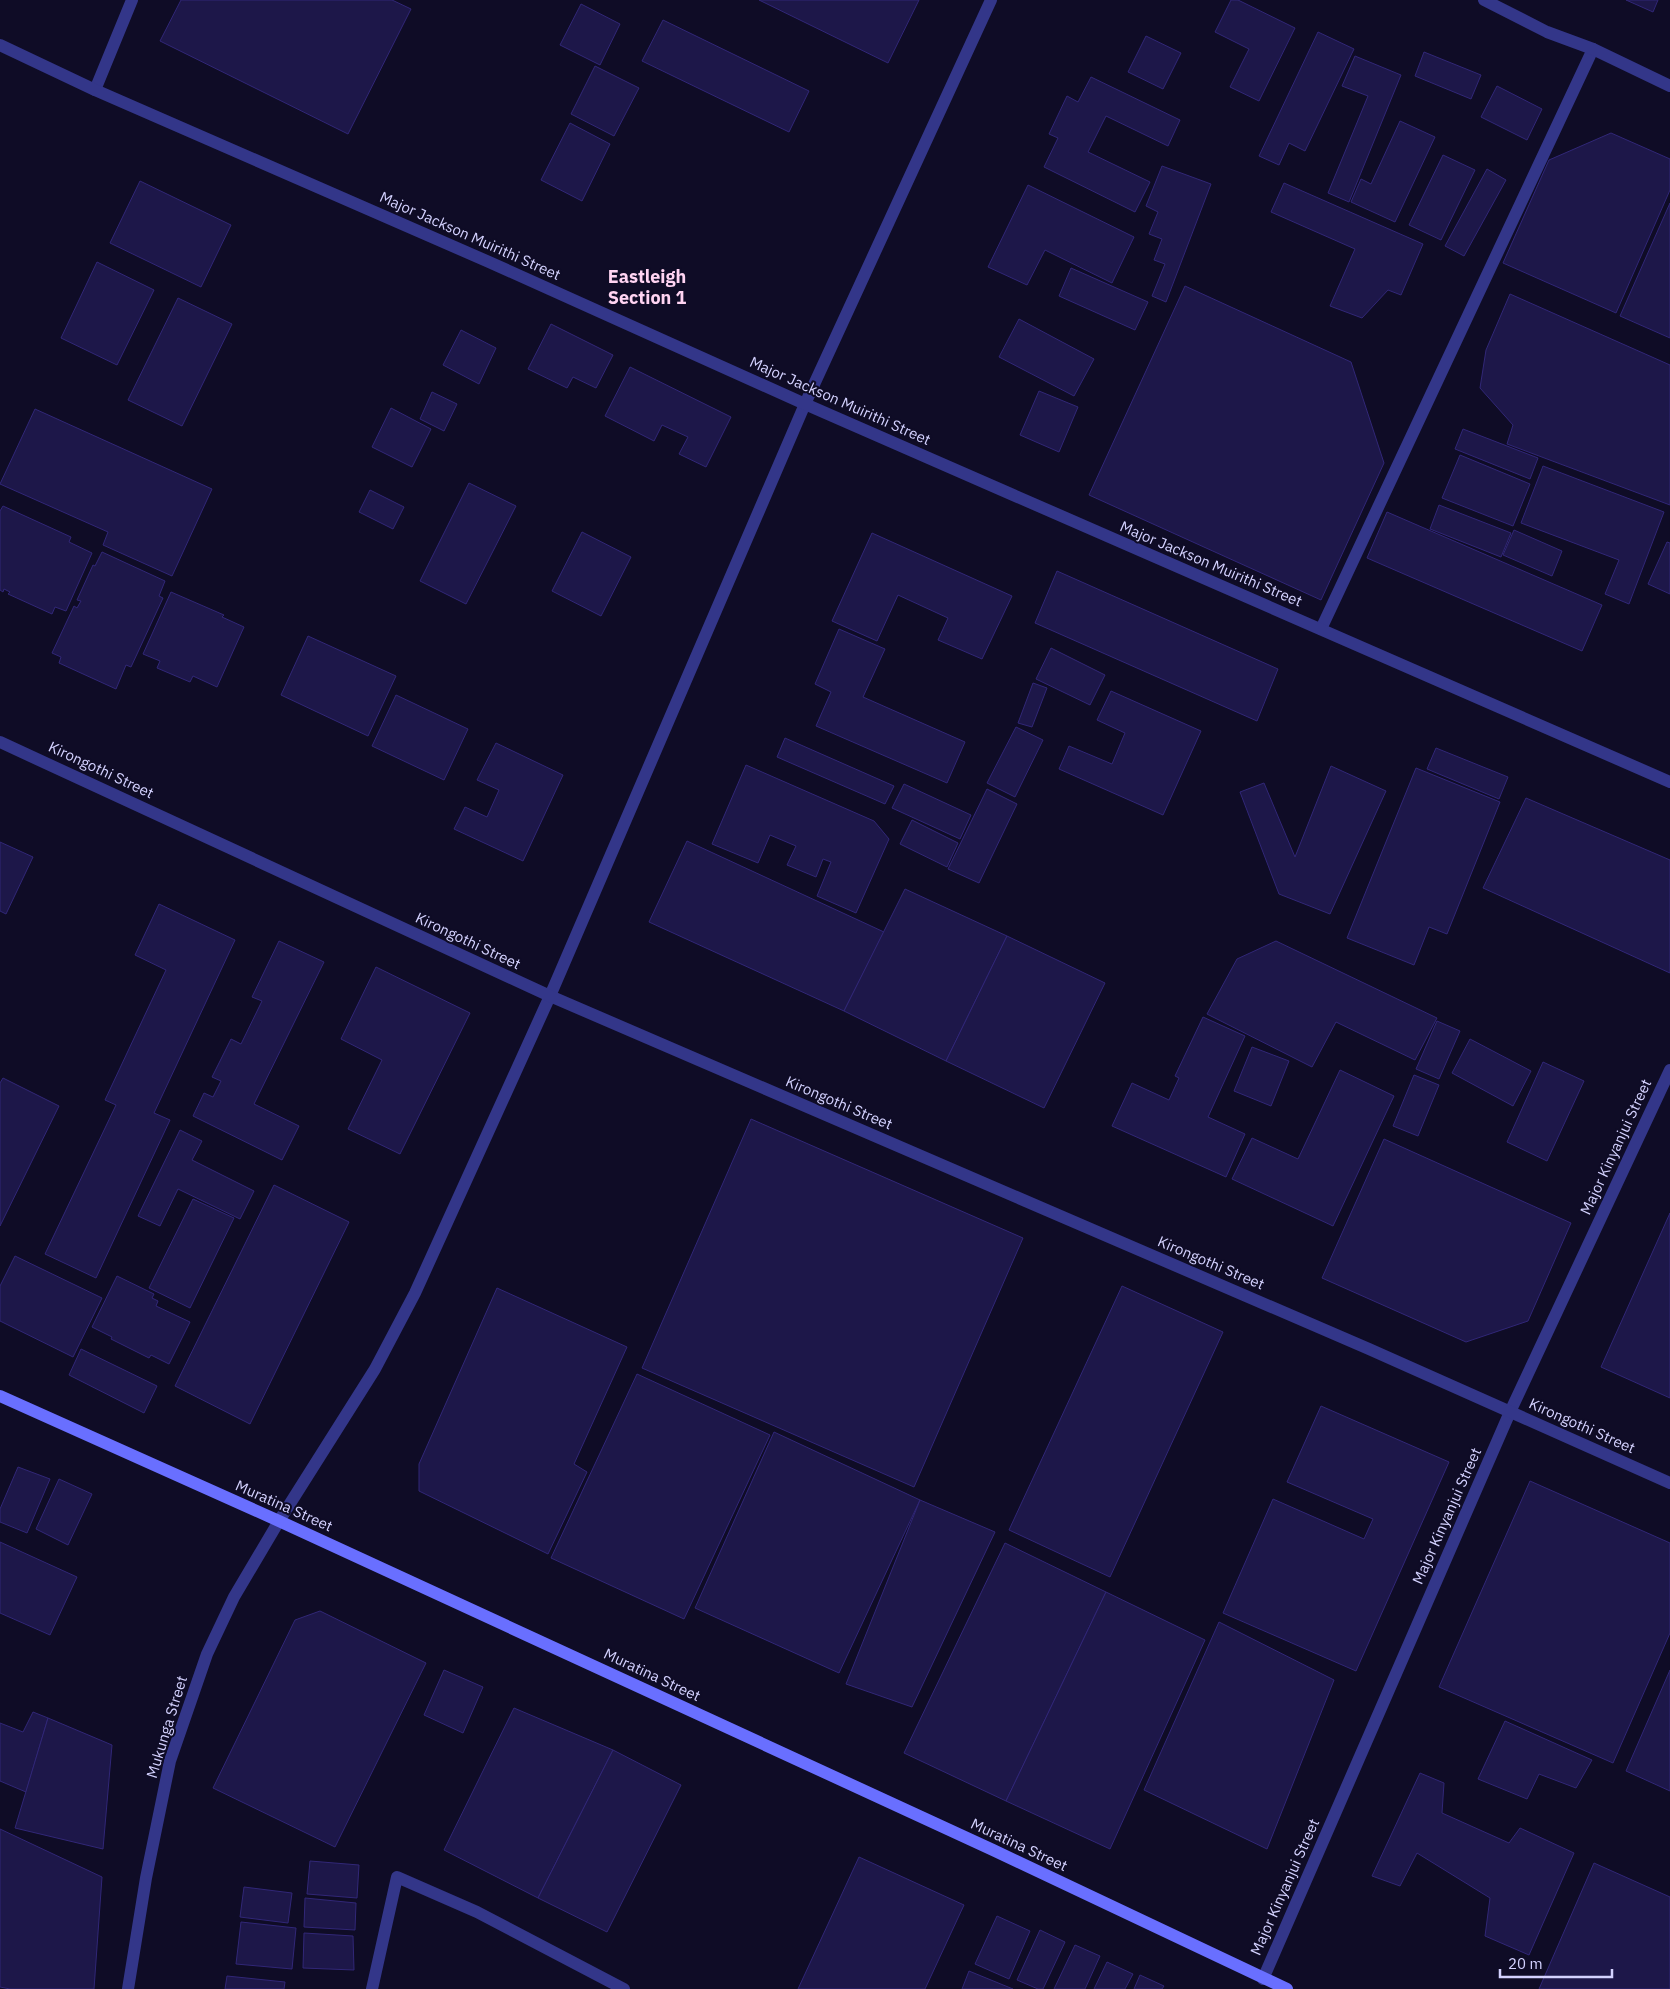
<svg xmlns="http://www.w3.org/2000/svg" width="1670" height="1989" viewBox="0 0 1670 1989" font-family="'IBM Plex Sans',sans-serif">
<style>
.building{fill:#1d1749;stroke:#312777}
.lines{fill:none;stroke-linecap:round;stroke-linejoin:round}
.minor{stroke:#333689;stroke-width:12}
.tertiary{stroke:#333689;stroke-width:12}
.secondary{stroke:#696fff;stroke-width:12}
.labels{text-anchor:middle;stroke-width:4;stroke-linejoin:round;paint-order:stroke}
.street-label{font-size:15px;fill:#d4d2ff;stroke:#0f0c26}
.quarter-label{font-size:18px;font-weight:bold;fill:#ffd4f2;stroke:#0f0c26}
</style>
<rect width="100%" height="100%" fill="#0f0c26"/>
<g class="building">
<polygon points="181,0 392,0 411,9 348,134 160,41"/>
<polygon points="759,0 919,0 888,63"/>
<polygon points="1231,0 1238,0 1295,28 1259,101 1230,87 1249,49 1215,32"/>
<polygon points="1626,0 1658,0 1653,12"/>
<polygon points="581,4 620,24 600,65 560,45"/>
<polygon points="663,20 809,91 789,132 642,61"/>
<polygon points="1318,32 1354,49 1305,151 1289,143 1279,165 1259,156"/>
<polygon points="1146,36 1181,53 1163,89 1128,72"/>
<polygon points="1424,52 1481,75 1471,99 1415,76"/>
<polygon points="1355,56 1401,75 1349,202 1328,193 1368,96 1342,86"/>
<polygon points="595,66 639,88 614,136 571,114"/>
<polygon points="1091,77 1180,120 1168,146 1106,116 1088,152 1150,182 1135,212 1044,167 1058,138 1049,134 1067,96 1078,102"/>
<polygon points="1497,86 1542,109 1527,140 1481,117"/>
<polygon points="1400,121 1435,137 1395,222 1351,202 1361,179 1371,184"/>
<polygon points="570,123 610,144 582,201 541,180"/>
<polygon points="1611,133 1670,159 1670,190 1616,313 1503,263 1549,160"/>
<polygon points="1443,155 1475,170 1441,240 1409,225"/>
<polygon points="1162,166 1211,184 1166,302 1152,296 1165,264 1154,260 1162,239 1149,234 1158,212 1146,206"/>
<polygon points="1487,169 1506,180 1464,256 1445,246"/>
<polygon points="140,181 231,225 201,287 110,243"/>
<polygon points="1284,183 1423,244 1401,295 1388,290 1362,318 1330,306 1355,249 1271,212"/>
<polygon points="1028,185 1134,237 1112,283 1045,250 1027,285 988,267"/>
<polygon points="1670,203 1670,338 1620,316"/>
<polygon points="97,262 154,290 117,365 61,338"/>
<polygon points="1071,268 1148,302 1135,330 1059,296"/>
<polygon points="1185,286 1351,362 1384,463 1321,600 1089,495"/>
<polygon points="1510,294 1670,365 1670,505 1507,444 1513,425 1480,388 1486,350"/>
<polygon points="178,298 232,324 182,426 128,400"/>
<polygon points="1019,319 1094,359 1074,396 999,357"/>
<polygon points="551,324 613,355 596,388 573,377 567,388 528,369"/>
<polygon points="461,330 496,348 479,384 443,365"/>
<polygon points="630,367 731,417 706,467 679,454 688,437 662,425 654,441 605,416"/>
<polygon points="1039,391 1078,407 1059,452 1020,435"/>
<polygon points="432,392 457,404 444,431 420,419"/>
<polygon points="391,408 431,429 412,467 372,447"/>
<polygon points="35,409 212,489 172,576 103,545 108,532 0,484"/>
<polygon points="1463,429 1538,458 1530,479 1455,449"/>
<polygon points="1460,455 1530,484 1513,526 1442,498"/>
<polygon points="1543,466 1664,512 1629,604 1605,594 1619,560 1521,523"/>
<polygon points="469,483 516,506 466,604 420,581"/>
<polygon points="370,490 404,507 393,529 359,512"/>
<polygon points="1439,505 1511,533 1501,557 1430,529"/>
<polygon points="3,506 71,537 69,542 92,553 66,611 55,607 52,614 8,594 10,592 4,589 3,592 0,590 0,511"/>
<polygon points="1387,512 1602,605 1582,651 1367,558"/>
<polygon points="1514,530 1562,551 1552,576 1503,555"/>
<polygon points="582,532 631,557 601,616 552,591"/>
<polygon points="872,533 1012,596 982,659 938,640 948,618 898,595 877,641 832,621"/>
<polygon points="1667,542 1670,543 1670,594 1648,584"/>
<polygon points="102,552 165,581 159,596 163,598 131,667 126,665 116,689 59,663 61,657 52,653 74,606 77,608 81,601 77,600 93,565 95,566"/>
<polygon points="1057,571 1278,669 1257,721 1035,623"/>
<polygon points="171,592 224,615 222,617 244,627 217,687 193,676 190,682 157,668 160,661 143,654"/>
<polygon points="839,629 885,649 863,697 965,742 947,783 816,726 831,692 815,684"/>
<polygon points="308,636 396,676 368,736 281,695"/>
<polygon points="1051,648 1105,675 1090,705 1036,679"/>
<polygon points="1033,683 1047,688 1032,727 1018,723"/>
<polygon points="1111,691 1201,731 1163,815 1059,769 1069,746 1112,764 1125,733 1097,720"/>
<polygon points="396,695 468,729 444,780 372,746"/>
<polygon points="1016,727 1043,740 1015,797 987,783"/>
<polygon points="785,738 894,786 885,804 777,757"/>
<polygon points="496,743 563,775 523,861 454,829 465,807 487,817 499,790 477,780"/>
<polygon points="1436,748 1508,777 1499,799 1427,769"/>
<polygon points="746,765 874,821 889,839 856,913 817,896 831,862 823,859 816,877 787,865 796,846 770,835 758,863 712,844"/>
<polygon points="1331,766 1386,791 1330,914 1279,894 1240,792 1264,783 1295,857"/>
<polygon points="1416,768 1500,802 1447,934 1429,927 1414,965 1347,938"/>
<polygon points="904,784 971,815 960,839 892,808"/>
<polygon points="987,789 1017,804 979,883 948,869"/>
<polygon points="1526,798 1670,860 1670,973 1483,888"/>
<polygon points="912,820 958,843 947,867 900,844"/>
<polygon points="687,841 884,932 844,1011 649,922"/>
<polygon points="0,842 33,857 6,914 0,911"/>
<polygon points="905,889 1007,936 946,1061 844,1011"/>
<polygon points="159,904 235,940 154,1113 170,1120 96,1278 45,1254 116,1105 105,1100 166,970 135,955"/>
<polygon points="1007,936 1105,983 1044,1108 946,1061"/>
<polygon points="279,941 324,962 254,1104 299,1126 282,1160 193,1116 204,1093 213,1097 221,1081 212,1077 231,1039 241,1044 262,1001 252,997"/>
<polygon points="1276,941 1437,1018 1415,1060 1336,1022 1312,1067 1207,1014 1237,959"/>
<polygon points="376,967 470,1013 400,1154 348,1129 382,1060 341,1039"/>
<polygon points="1203,1017 1245,1036 1208,1117 1245,1134 1226,1177 1112,1126 1132,1083 1169,1100 1179,1078 1175,1076"/>
<polygon points="1437,1021 1460,1031 1439,1079 1416,1069"/>
<polygon points="1470,1039 1531,1071 1513,1106 1452,1073"/>
<polygon points="1252,1047 1289,1061 1271,1106 1234,1091"/>
<polygon points="1543,1062 1584,1081 1547,1161 1507,1142"/>
<polygon points="1340,1070 1394,1096 1333,1226 1232,1179 1252,1138 1298,1159"/>
<polygon points="1414,1075 1439,1085 1418,1136 1393,1126"/>
<polygon points="3,1078 59,1106 0,1226 0,1083"/>
<polygon points="751,1119 1023,1238 914,1487 642,1368"/>
<polygon points="180,1130 202,1141 192,1160 254,1191 240,1219 178,1189 160,1226 138,1216"/>
<polygon points="1384,1139 1571,1223 1528,1321 1466,1342 1322,1278"/>
<polygon points="274,1185 349,1222 250,1424 175,1386"/>
<polygon points="193,1199 234,1218 190,1308 149,1288"/>
<polygon points="1670,1213 1670,1398 1601,1367"/>
<polygon points="15,1256 102,1298 73,1357 0,1321 0,1286"/>
<polygon points="117,1276 154,1294 152,1298 158,1301 156,1306 190,1322 169,1364 151,1355 149,1358 111,1339 112,1337 92,1327"/>
<polygon points="1122,1286 1223,1332 1110,1577 1009,1530"/>
<polygon points="497,1288 627,1347 574,1464 587,1472 548,1554 419,1491 419,1464"/>
<polygon points="81,1349 157,1386 144,1413 69,1375"/>
<polygon points="637,1374 770,1435 684,1619 551,1558"/>
<polygon points="1321,1406 1449,1462 1356,1671 1223,1613 1273,1499 1364,1539 1373,1519 1287,1482"/>
<polygon points="774,1432 920,1500 839,1673 695,1608"/>
<polygon points="18,1467 50,1479 27,1533 0,1522 0,1509"/>
<polygon points="59,1479 92,1494 68,1545 36,1529"/>
<polygon points="1530,1481 1670,1543 1670,1633 1613,1763 1439,1687"/>
<polygon points="920,1500 995,1532 912,1707 846,1684"/>
<polygon points="0,1542 77,1577 50,1635 0,1613"/>
<polygon points="1005,1543 1106,1592 1006,1801 904,1753"/>
<polygon points="1106,1592 1205,1640 1110,1849 1006,1801"/>
<polygon points="320,1611 426,1663 335,1847 213,1788 295,1620"/>
<polygon points="1219,1622 1334,1680 1267,1849 1144,1790"/>
<polygon points="444,1670 483,1687 463,1733 424,1715"/>
<polygon points="1670,1670 1670,1791 1626,1771"/>
<polygon points="514,1708 613,1750 538,1898 444,1850"/>
<polygon points="33,1712 48,1718 26,1792 0,1781 0,1723 23,1732"/>
<polygon points="48,1718 112,1745 103,1849 15,1828"/>
<polygon points="1505,1721 1592,1760 1576,1788 1539,1774 1527,1799 1478,1779"/>
<polygon points="613,1750 681,1785 607,1932 538,1898"/>
<polygon points="1420,1773 1444,1783 1442,1813 1509,1843 1520,1828 1574,1853 1529,1955 1485,1936 1490,1898 1417,1853 1400,1886 1372,1876"/>
<polygon points="0,1829 102,1877 94,1989 10,1989 0,1987"/>
<polygon points="859,1857 964,1905 925,1989 798,1989"/>
<polygon points="310,1861 359,1865 357,1898 307,1894"/>
<polygon points="1594,1863 1670,1897 1670,1989 1539,1989"/>
<polygon points="244,1887 292,1893 288,1923 240,1917"/>
<polygon points="305,1898 356,1903 355,1930 304,1927"/>
<polygon points="997,1916 1030,1931 1009,1979 975,1964"/>
<polygon points="241,1922 296,1928 292,1969 236,1964"/>
<polygon points="1040,1930 1065,1942 1043,1989 1038,1989 1017,1980"/>
<polygon points="304,1933 353,1936 354,1970 303,1968"/>
<polygon points="1075,1945 1100,1956 1085,1989 1054,1989"/>
<polygon points="1107,1962 1133,1974 1125,1989 1094,1989"/>
<polygon points="969,1971 1013,1989 962,1989"/>
<polygon points="1140,1975 1164,1986 1162,1989 1134,1989"/>
<polygon points="227,1976 285,1982 284,1989 225,1989"/>
</g>
<g class="lines">
<g class="minor">
<polyline points="95,90 132,0"/>
<polyline points="1321,629 1593,49"/>
<polyline points="1263,1979 1510,1412 1670,1070"/>
<polyline points="128,1989 146,1878 170,1761 207,1654 234,1597 279,1521 375,1369 415,1293 550,996 805,404 991,0"/>
<polyline points="372,1989 397,1877 477,1912 624,1989"/>
</g>
<g class="tertiary">
<polyline points="1484,0 1547,32 1593,49 1670,86"/>
<polyline points="0,45 95,90 489,262 805,404 1670,782"/>
<polyline points="0,742 550,996 1369,1349 1670,1483"/>
</g>
<polyline class="secondary" points="0,1396 279,1521 993,1850 1287,1989"/>
</g>
<g class="labels">
<g class="street-label">
<text transform="translate(470 236) rotate(24)" y="5">Major Jackson Muirithi Street</text>
<text transform="translate(840 401) rotate(24)" y="5">Major Jackson Muirithi Street</text>
<text transform="translate(1211 564) rotate(23)" y="5">Major Jackson Muirithi Street</text>
<text transform="translate(101 770) rotate(25)" y="5">Kirongothi Street</text>
<text transform="translate(468 941) rotate(25)" y="5">Kirongothi Street</text>
<text transform="translate(839 1103) rotate(23)" y="5">Kirongothi Street</text>
<text transform="translate(1616 1147) rotate(-65)" y="5">Major Kinyanjui Street</text>
<text transform="translate(1211 1263) rotate(23)" y="5">Kirongothi Street</text>
<text transform="translate(1582 1426) rotate(24)" y="5">Kirongothi Street</text>
<text transform="translate(284 1506) rotate(24)" y="5">Muratina Street</text>
<text transform="translate(1447 1516) rotate(-66)" y="5">Major Kinyanjui Street</text>
<text transform="translate(652 1675) rotate(25)" y="5">Muratina Street</text>
<text transform="translate(167 1727) rotate(-73)" y="5">Mukunga Street</text>
<text transform="translate(1019 1845) rotate(25)" y="5">Muratina Street</text>
<text transform="translate(1285 1887) rotate(-66)" y="5">Major Kinyanjui Street</text>
</g>
<g class="quarter-label">
<text x="647" y="283">Eastleigh<tspan x="647" dy="21">Section 1</tspan></text>
</g>
</g>
<path d="M1500 1969v8h112v-8" fill="none" stroke="#d4d2ff" stroke-width="2.5"/>
<text x="1508" y="1969" font-size="15" fill="#d4d2ff" stroke="#0f0c26" stroke-width="4" paint-order="stroke">20 m</text>
</svg>
